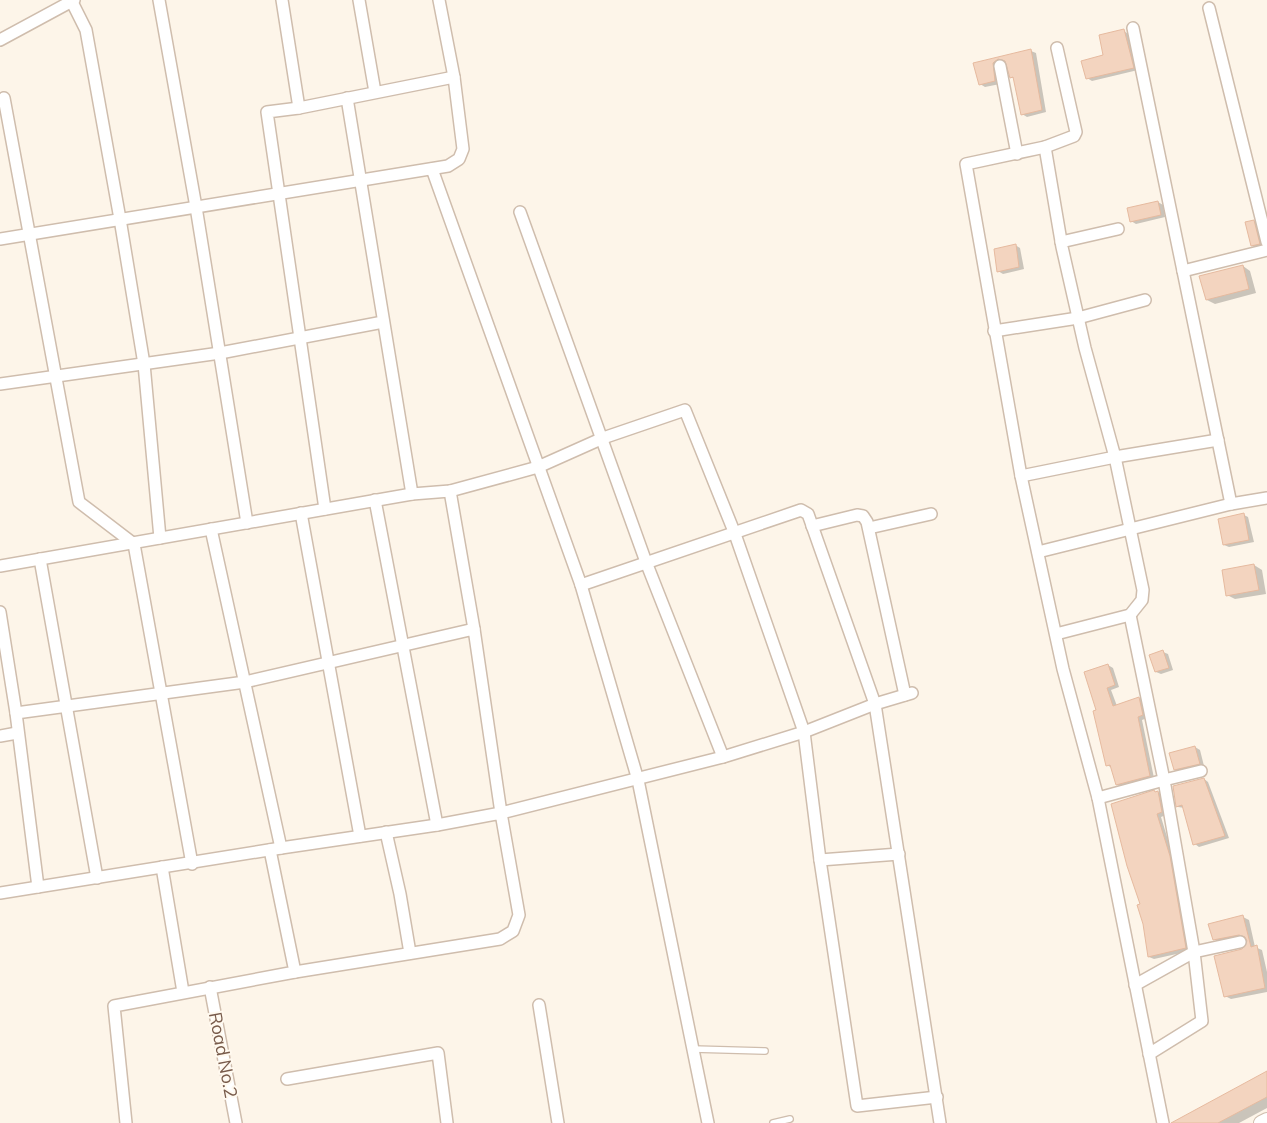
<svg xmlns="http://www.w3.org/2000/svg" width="1267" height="1123" viewBox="0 0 1267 1123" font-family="Mulish,sans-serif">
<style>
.shadow{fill:#0003}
.building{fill:#f3d4bf;stroke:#e6ba9f}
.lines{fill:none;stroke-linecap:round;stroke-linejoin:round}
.service-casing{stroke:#cfbdad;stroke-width:8}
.minor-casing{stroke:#cfbdad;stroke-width:14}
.tertiary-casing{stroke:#cfbdad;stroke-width:16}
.service{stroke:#fff;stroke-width:5.5}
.minor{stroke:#fff;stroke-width:11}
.tertiary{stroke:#fff;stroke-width:14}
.labels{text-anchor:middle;stroke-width:4;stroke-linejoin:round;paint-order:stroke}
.street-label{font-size:18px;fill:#785b4b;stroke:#fff9ef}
</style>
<rect width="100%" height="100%" fill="#fdf5e9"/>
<g class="shadow">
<polygon points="1124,31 1128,34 1138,70 1092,81 1087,78"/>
<polygon points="1031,51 1036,53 1046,112 1027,117 1022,114 1015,79 1011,77 1007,62 1003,61 997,66 1000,84 985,87 980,84 975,64"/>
<polygon points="1158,202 1163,205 1165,217 1136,224 1131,221"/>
<polygon points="1254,221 1258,224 1264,246 1257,248 1252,246"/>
<polygon points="1015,245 1020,248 1024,269 1003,274 998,271"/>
<polygon points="1243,266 1250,271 1256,293 1215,304 1207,300"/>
<polygon points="1244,515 1248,517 1254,542 1229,547 1224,545"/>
<polygon points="1254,565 1262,570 1266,594 1235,599 1227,595"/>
<polygon points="1163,652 1168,654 1173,670 1161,674 1156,672"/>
<polygon points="1108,665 1113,668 1119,687 1111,690 1117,706 1139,698 1144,701 1147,718 1142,720 1154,778 1122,787 1117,785 1112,768 1107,765 1098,711"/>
<polygon points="1195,747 1200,750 1204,766 1180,772 1175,769"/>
<polygon points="1204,779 1208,782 1229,838 1199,847 1195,844 1185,808 1178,807 1174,787"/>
<polygon points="1158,792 1163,795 1166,815 1161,817 1174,860 1190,951 1154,959 1149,957 1142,905"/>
<polygon points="1243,917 1249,920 1255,947 1262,950 1267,972 1267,992 1231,999 1225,996 1243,950 1249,941 1246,937 1220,943 1214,939"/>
<polygon points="1267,1073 1267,1108 1239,1123 1179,1123"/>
</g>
<g class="building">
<polygon points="1124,29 1134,68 1086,79 1081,61 1103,55 1099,35"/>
<polygon points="1031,49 1042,110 1021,115 1013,77 1010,78 1005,61 998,59 993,63 995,81 979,85 973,63"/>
<polygon points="1158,201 1161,215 1130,222 1127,208"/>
<polygon points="1254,220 1260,244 1251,246 1245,222"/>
<polygon points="1016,244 1019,267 997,272 994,249"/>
<polygon points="1243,265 1249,289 1206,300 1199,276"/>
<polygon points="1244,513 1249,540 1223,545 1218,519"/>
<polygon points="1254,564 1259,590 1226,596 1222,570"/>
<polygon points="1163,650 1169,668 1155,672 1149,655"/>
<polygon points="1108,664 1115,685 1107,688 1113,706 1139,697 1143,715 1138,717 1150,776 1116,785 1110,765 1106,766 1093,711 1096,710 1084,672"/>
<polygon points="1195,746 1200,764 1174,770 1169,753"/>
<polygon points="1204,778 1225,836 1193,845 1182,805 1176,807 1173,786"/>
<polygon points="1154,790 1155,792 1158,791 1162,812 1157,814 1170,856 1186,948 1148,957 1143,924 1137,905 1140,904 1127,866 1111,804"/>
<polygon points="1243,915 1251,947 1257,945 1265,988 1224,997 1214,956 1242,949 1247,941 1245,937 1239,935 1213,940 1208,924"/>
<polygon points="1267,1071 1267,1097 1218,1123 1171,1123"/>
</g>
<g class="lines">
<defs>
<g id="service">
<polyline points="693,1049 765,1051"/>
<polyline points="773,1123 790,1119"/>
</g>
<g id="minor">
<polyline points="71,0 86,30 120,219 144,364 160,538"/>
<polyline points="159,0 196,207 247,523"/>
<polyline points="282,0 299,108"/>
<polyline points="359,0 375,92"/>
<polyline points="1209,8 1267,242"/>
<polyline points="1133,28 1231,504"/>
<polyline points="0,40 74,0"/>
<polyline points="1057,48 1076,132 1074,136 1045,147 966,164 1021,476 1063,669 1098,798 1163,1123"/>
<polyline points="1000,66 1017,154"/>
<polyline points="4,98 79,502 134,544 192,864"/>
<polyline points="347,98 412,494"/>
<polyline points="1045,147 1062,247 1085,348 1115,457 1143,590 1142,600 1130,615 1056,634"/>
<polyline points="432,169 581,585 638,780 708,1123"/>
<polyline points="520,212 646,562 723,757"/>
<polyline points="0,239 448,166 459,159 463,149 454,77 439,0"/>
<polyline points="1061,242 1118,229"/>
<polyline points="1183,271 1267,250"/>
<polyline points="994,331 1078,318 1145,300"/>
<polyline points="0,384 220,353 383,322"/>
<polyline points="1021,476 1115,457 1218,440"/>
<polyline points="450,491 474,629"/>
<polyline points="375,500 437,825"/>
<polyline points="325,509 267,112 299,108 454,77"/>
<polyline points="301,513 360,836"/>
<polyline points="812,526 857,515 863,516 867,522 905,695"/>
<polyline points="869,528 931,514"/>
<polyline points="1038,552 1231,504 1267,498"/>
<polyline points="40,559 97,878"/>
<polyline points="0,566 412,494 450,491 538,467 603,438 685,410 735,534 804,732 820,860 857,1106 937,1097"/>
<polyline points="581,585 801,510 808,514 875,704 940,1123"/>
<polyline points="0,612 16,713 38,887"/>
<polyline points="16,713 245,682 474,629 501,813 723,757 804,732 875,704 912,693"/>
<polyline points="0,736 17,733"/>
<polyline points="1098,798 1164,780 1130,615"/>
<polyline points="386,832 400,894 410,953"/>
<polyline points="281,848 437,825 501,813 519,915 513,931 500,939 295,972"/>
<polyline points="820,860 899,854"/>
<polyline points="162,867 183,992"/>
<polyline points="0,893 281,848 211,529"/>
<polyline points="1135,985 1194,952 1164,780 1201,771"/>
<polyline points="210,987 236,1123"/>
<polyline points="539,1005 558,1123"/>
<polyline points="1149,1054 1202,1021 1194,952 1240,942"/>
<polyline points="287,1079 438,1053 447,1123"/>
<polyline points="126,1123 114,1006 295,972 270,850"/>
</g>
<polyline id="tertiary" points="1261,1123 1267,1120"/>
</defs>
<use href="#service" class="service-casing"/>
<use href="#minor" class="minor-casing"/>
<use href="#tertiary" class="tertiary-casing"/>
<use href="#service" class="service"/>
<use href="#minor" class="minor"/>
<use href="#tertiary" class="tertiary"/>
</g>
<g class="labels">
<g class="street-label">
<text transform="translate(223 1055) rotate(79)" y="6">Road No.2</text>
</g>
</g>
</svg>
